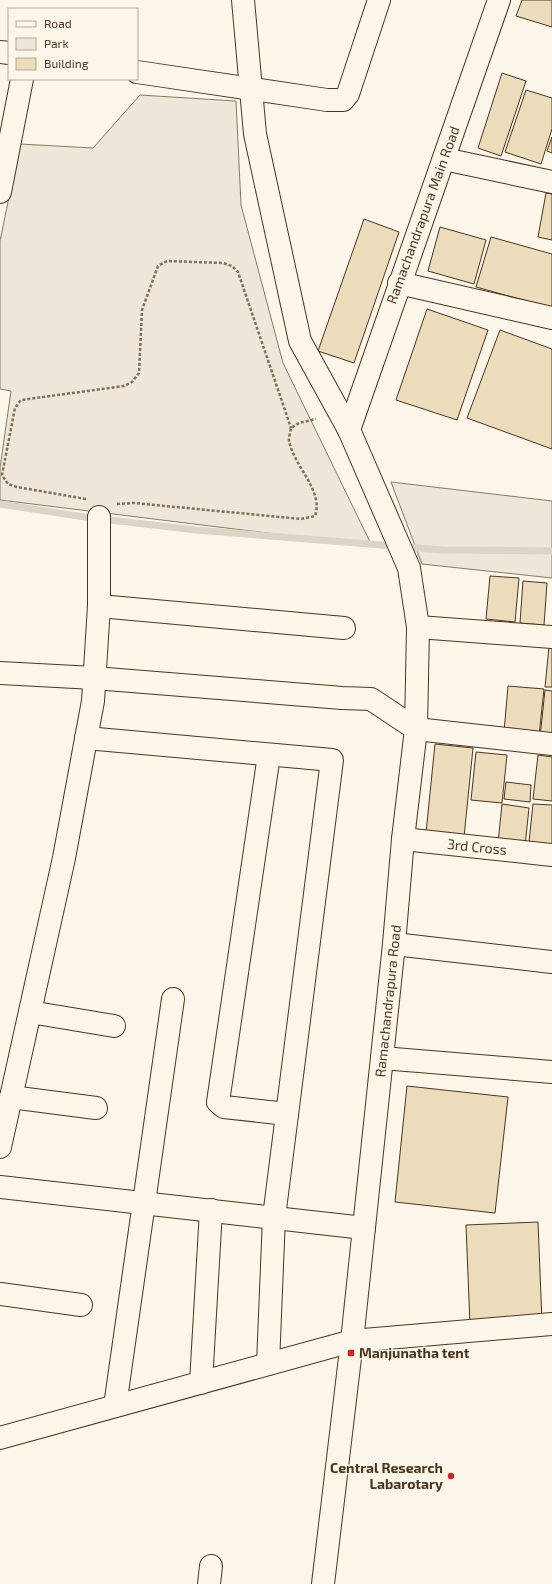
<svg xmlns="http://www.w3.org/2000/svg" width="552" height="1584" viewBox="0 0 552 1584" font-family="'Exo 2',sans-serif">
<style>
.green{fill:#ede6d9;stroke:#887966}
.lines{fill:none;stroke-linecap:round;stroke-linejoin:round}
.stream{stroke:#dcd4c6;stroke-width:7}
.building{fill:#ecdcbc;stroke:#4a3520}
.minor-casing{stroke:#4a3520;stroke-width:24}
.path{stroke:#7f6f5c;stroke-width:2.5;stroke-dasharray:3 2;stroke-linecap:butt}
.minor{stroke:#fbf6e9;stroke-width:22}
.poi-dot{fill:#c62828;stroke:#fbf6e9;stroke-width:1.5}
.labels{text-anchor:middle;stroke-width:3;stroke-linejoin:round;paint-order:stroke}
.street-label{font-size:14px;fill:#4a3520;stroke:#fbf6e9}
.poi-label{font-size:14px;font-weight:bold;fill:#4a3520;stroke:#fbf6e9;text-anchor:start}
</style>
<rect width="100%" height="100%" fill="#fbf6e9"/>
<g class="green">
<polygon points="140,95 236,101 241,205 283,363 372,546 0,500 0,468 11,391 0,389 0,241 20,144 93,148"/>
<polygon points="391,482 552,501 552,578 422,564"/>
</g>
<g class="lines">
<polyline class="stream" points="0,504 85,517 196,530 443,550 552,551"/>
</g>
<g class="building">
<polygon points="522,0 552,0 552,27 516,16"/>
<polygon points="502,73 526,81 501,156 478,148"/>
<polygon points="526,90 552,98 552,129 541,164 505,152"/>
<polygon points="552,137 552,153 547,151"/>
<polygon points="546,193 552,194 552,240 538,237"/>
<polygon points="364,219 399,232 354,363 318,351"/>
<polygon points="440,227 486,240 474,284 428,271"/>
<polygon points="491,237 552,254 552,308 476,287"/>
<polygon points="427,309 488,330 457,420 396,400"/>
<polygon points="500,330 552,349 552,449 467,418"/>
<polygon points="490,576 519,578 515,622 486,619"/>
<polygon points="523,581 547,583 544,625 520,623"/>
<polygon points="549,647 552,647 552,687 545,687"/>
<polygon points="508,686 544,689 539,736 504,732"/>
<polygon points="545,690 552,691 552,738 540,737"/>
<polygon points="435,744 473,748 464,837 426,833"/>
<polygon points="476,752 507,755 502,803 471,800"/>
<polygon points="538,755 552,757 552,801 533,799"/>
<polygon points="506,782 531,785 530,802 504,799"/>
<polygon points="502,804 529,808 525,846 498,843"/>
<polygon points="533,804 552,805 552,845 529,842"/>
<polygon points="407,1086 508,1097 495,1213 395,1202"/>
<polygon points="538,1222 542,1322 470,1325 466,1225"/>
</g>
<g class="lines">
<defs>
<g id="minor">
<polyline points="243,0 255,134 300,341 349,430 409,568 418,627 416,729 403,839 394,944 352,1341 323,1584"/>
<polyline points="0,52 9,53"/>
<polyline points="137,72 327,100 343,100 348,94 379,0"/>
<polyline points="444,159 552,182"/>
<polyline points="0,192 22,79"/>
<polyline points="399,283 552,318"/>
<polyline points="349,430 499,0"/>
<polyline points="99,606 344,628"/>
<polyline points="418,627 552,637"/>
<polyline points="0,673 94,678 342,698 371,699 416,729 552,744"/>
<polyline points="86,738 332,760 274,1217 268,1364"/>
<polyline points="269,755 218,1102 224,1107 287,1114"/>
<polyline points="403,839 552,855"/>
<polyline points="394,944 552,962"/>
<polyline points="30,1012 114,1026"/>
<polyline points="382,1058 552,1072"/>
<polyline points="11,1097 96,1108"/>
<polyline points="0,1147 64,858 93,701 99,606 99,517"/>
<polyline points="0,1187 364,1228"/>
<polyline points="0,1294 81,1305"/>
<polyline points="201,1383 211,1210"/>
<polyline points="115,1406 173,999"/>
<polyline points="0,1438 352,1341 552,1324"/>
<polyline points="209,1584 211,1566"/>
</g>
</defs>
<use href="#minor" class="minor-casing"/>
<g class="path">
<polyline points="86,499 17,487 8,484 2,475 15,408 21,400 124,386 132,382 139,373 142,310 158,266 167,261 223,263 232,266 238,272 291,428"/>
<path d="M117,504L134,503L301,519L315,516C324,490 293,466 289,440C289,437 290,432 291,428L299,423L316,419"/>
</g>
<use href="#minor" class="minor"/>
</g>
<g class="poi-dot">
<rect x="347" y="1349" width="8" height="8" rx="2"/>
<circle cx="451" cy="1476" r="4"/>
</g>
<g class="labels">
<g class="street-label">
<text transform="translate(423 215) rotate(-70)" y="5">Ramachandrapura Main Road</text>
<text transform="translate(477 847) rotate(6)" y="5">3rd Cross</text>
<text transform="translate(388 1001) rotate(-84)" y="5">Ramachandrapura Road</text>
</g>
<g class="poi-label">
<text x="359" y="1358">Manjunatha tent</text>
<text x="443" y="1473" text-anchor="end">Central Research<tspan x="443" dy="16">Labarotary</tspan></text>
</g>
</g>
<rect x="8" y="8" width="130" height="72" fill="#fbf6e9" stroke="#b4a999"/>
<rect x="16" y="21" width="20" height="6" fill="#fbf6e9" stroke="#b4a999"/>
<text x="44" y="28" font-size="12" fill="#4a3520">Road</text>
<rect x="16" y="38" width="20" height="12" fill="#ede6d9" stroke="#b4a999"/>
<text x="44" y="48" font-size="12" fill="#4a3520">Park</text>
<rect x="16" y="58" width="20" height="12" fill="#ecdcbc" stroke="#b4a999"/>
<text x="44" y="68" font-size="12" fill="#4a3520">Building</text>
</svg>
